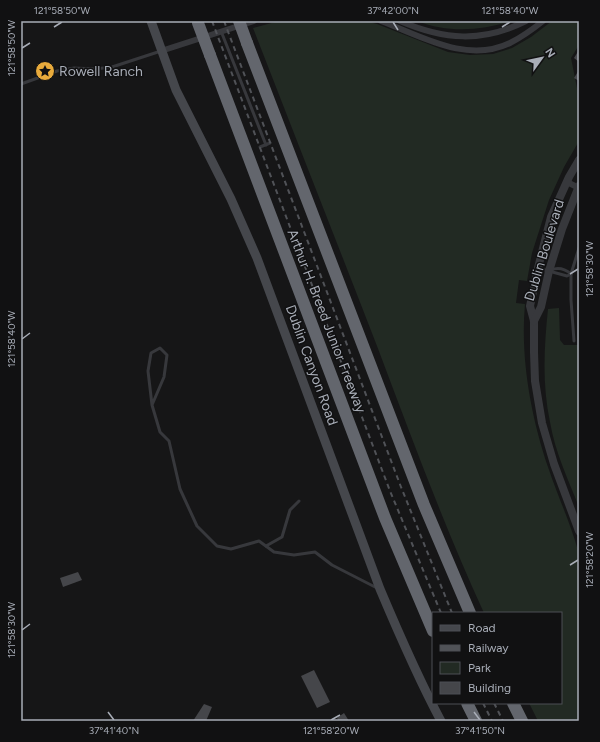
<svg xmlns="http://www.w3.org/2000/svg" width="600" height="742" viewBox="0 0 600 742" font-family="Figtree,sans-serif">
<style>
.green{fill:#222a23}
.building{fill:#45464a}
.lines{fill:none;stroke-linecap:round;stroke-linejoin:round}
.service{stroke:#37383c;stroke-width:3}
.minor{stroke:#37383c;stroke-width:6}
.tertiary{stroke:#37383c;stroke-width:8}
.secondary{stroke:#45474c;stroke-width:9}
.motorway{stroke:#63666d;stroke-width:12}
.rail{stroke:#505257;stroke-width:2;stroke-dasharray:5 4;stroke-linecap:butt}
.motorway-bridge{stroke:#63666d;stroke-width:12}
.ticks{fill:none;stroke:#a8adb7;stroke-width:1.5}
.labels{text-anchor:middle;stroke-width:3;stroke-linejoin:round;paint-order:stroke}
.poi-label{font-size:14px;fill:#a8adb7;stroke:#111112;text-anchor:start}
.street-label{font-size:14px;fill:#a8adb7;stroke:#111112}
.neatline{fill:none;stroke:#a8adb7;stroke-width:1.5}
.ticks-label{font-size:10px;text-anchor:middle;fill:#a8adb7}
</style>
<rect width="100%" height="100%" fill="#161617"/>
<g class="green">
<path d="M279,21H366L377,24L448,52L470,55L493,54L512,48L531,37L552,21H579V45L571,58L579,98V141L564,167L549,200L532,253L527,281L519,280L516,303L525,304C520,357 531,417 548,467C558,497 571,524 579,554V721H538L529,703H561V613H484C444,526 411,436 377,346C336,240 294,134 253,28Z"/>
<path d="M417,21H512C480,31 448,33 417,21Z"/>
<path d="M559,308L560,340L564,345H579V507C568,479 555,452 550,422C542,385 544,347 548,309Z"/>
</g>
<g class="building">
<polygon points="579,50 579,62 574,58"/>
<polygon points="579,70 579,81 574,78"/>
<polygon points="78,572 82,580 63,587 60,578"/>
<polygon points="314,670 330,702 317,708 301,676"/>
<polygon points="204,704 212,707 206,721 193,721"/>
<polygon points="344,713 349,721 339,721 337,718"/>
</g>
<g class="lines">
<g class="service">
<polyline points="221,31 266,145"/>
<polyline points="21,84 57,71 74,68 95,69 112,67 161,51"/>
<polyline points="260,147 270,143"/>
<polyline points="538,268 567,276 571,274"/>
<path d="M551,270C558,267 565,269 571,274"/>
<polyline points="574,341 571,300 571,274 579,248"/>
<polyline points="152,405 148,371 151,353 160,348 167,355 164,377 152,405 160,432 169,441 180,489 197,526 217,546 231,549 259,541 274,552 294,555 315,552 332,565 377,588"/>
<polyline points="266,546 282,537 290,510 299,501"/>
</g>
<g class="minor">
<path d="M381,21C421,36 467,64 510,43C522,37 533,29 543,21"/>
<path d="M400,21C444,40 482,43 526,21"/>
<polyline points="161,51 254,21"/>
<polyline points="567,182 579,188"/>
</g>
<g class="tertiary">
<polyline points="579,160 569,177 551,217 538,268 530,306 534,321 534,352 535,381 542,423 554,464 579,531"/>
<polyline points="534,321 541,307 549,271 562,229 579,186"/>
</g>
<path class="secondary" d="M151,21L176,90L231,199L257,258L380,589C399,634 418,678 441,721"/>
<g class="motorway">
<polyline points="247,43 424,505 470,613"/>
<polyline points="210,55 385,518 433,631"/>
<polyline points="467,703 476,721"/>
<polyline points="513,703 522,721"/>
</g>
<g class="rail">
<polyline points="212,21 390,491 441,613"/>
<polyline points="224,21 401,487 452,613"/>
<polyline points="483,703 492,721"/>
<polyline points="494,703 503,721"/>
</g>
<g class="motorway-bridge">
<polyline points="239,21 247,43"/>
<polyline points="198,23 210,55"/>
</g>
</g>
<path class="ticks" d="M393,22L398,30M54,27L62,22M502,27L510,22M22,48L30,43M570,274L578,269M22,339L30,333M570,565L578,560M22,630L30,624M108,712L114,720M474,712L480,720M331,720L340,715"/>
<defs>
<symbol id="sight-disc" viewBox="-11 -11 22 22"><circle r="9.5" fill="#e9ab3c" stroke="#111112"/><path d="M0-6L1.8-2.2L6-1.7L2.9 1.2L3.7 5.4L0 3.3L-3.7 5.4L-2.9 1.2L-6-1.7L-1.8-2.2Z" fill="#111"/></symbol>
</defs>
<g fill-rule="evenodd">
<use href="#sight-disc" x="34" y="60" width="22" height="22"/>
</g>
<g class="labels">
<g class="poi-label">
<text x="59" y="76">Rowell Ranch</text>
</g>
<g class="street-label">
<text transform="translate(544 250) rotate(-73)" y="5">Dublin Boulevard</text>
<text transform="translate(327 321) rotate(69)" y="5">Arthur H. Breed Junior Freeway</text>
<text transform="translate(312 365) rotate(70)" y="5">Dublin Canyon Road</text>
</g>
</g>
<rect width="600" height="742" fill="none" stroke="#111112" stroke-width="44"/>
<rect x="432" y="612" width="130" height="92" fill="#111112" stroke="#4d4f54"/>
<rect x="440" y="625" width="20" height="6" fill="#45474c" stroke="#4d4f54"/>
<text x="468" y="632" font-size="12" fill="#a8adb7">Road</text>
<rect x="440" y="645" width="20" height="6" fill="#505257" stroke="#4d4f54"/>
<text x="468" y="652" font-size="12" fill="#a8adb7">Railway</text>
<rect x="440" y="662" width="20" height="12" fill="#222a23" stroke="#4d4f54"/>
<text x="468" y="672" font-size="12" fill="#a8adb7">Park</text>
<rect x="440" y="682" width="20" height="12" fill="#45464a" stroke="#4d4f54"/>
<text x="468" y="692" font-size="12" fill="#a8adb7">Building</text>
<g transform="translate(542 58) rotate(57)" stroke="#111112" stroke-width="3" paint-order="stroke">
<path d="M0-3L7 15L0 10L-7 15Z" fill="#a8adb7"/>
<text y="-6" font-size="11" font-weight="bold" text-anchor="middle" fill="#a8adb7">N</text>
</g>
<rect x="22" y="22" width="556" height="698" class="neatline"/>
<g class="ticks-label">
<text x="62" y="14">121°58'50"W</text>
<text x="393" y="14">37°42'00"N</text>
<text x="510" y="14">121°58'40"W</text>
<text transform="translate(11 48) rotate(-90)" y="4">121°58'50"W</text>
<text transform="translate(589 269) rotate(-90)" y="4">121°58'30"W</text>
<text transform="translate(11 339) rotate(-90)" y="4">121°58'40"W</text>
<text transform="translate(589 560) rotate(-90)" y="4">121°58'20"W</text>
<text transform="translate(11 630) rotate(-90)" y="4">121°58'30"W</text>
<text x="114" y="734">37°41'40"N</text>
<text x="331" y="734">121°58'20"W</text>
<text x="480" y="734">37°41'50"N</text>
</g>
</svg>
